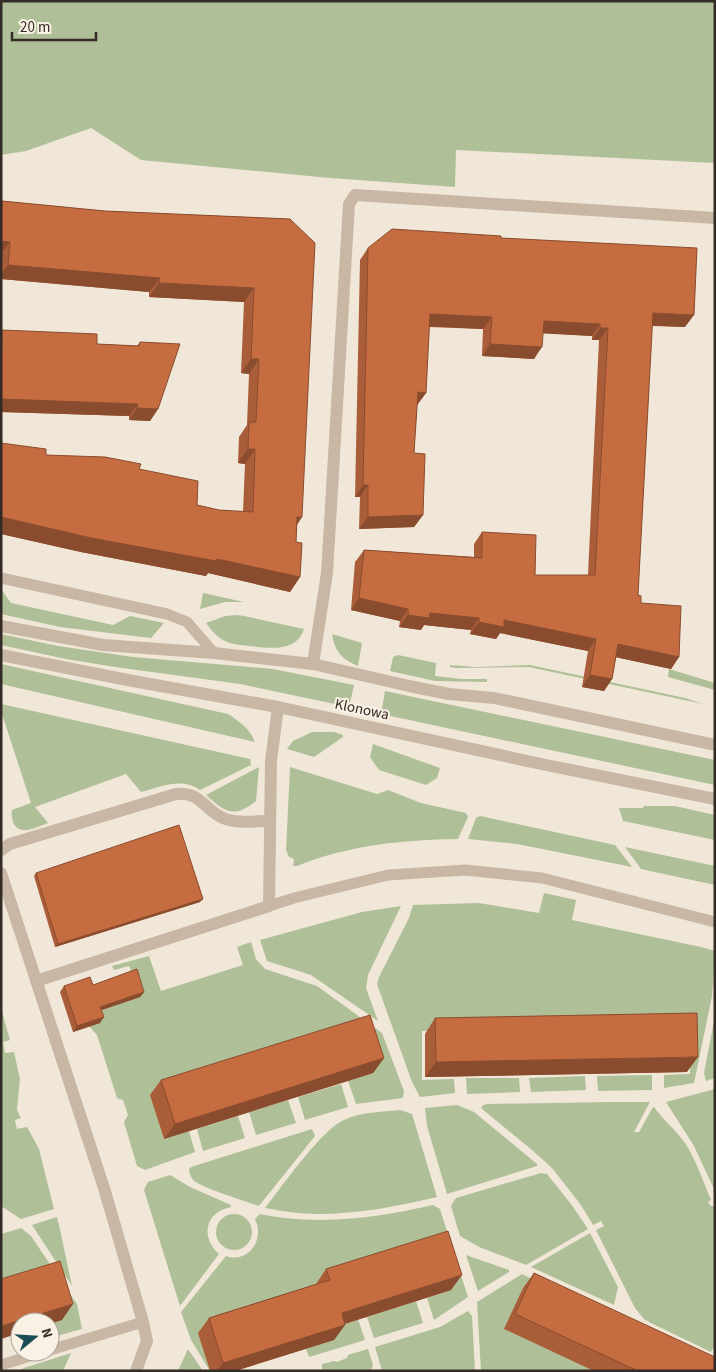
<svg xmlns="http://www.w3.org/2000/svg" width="716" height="1372" viewBox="0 0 716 1372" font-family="'Source Sans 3',sans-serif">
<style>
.green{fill:#afbf98}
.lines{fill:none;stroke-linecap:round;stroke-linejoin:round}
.service{stroke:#c8b7a4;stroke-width:11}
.minor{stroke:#c8b7a4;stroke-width:12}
.tertiary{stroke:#c8b7a4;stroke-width:12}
.wall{fill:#a95d38}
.shaded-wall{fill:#8a4c2e}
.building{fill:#c56c41;stroke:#8a4c2e}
.labels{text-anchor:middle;stroke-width:4;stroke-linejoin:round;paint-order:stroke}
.street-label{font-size:15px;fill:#342b26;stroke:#f9f1e4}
</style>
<rect width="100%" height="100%" fill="#f1e7d8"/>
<g class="green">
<polygon points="1,1 715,1 715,163 456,150 455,187 330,178 141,160 91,128 26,151 1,155"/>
<polygon points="1,589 11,603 113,625 130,616 164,623 151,638 60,627 1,614"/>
<polygon points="203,593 244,602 225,602 200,609"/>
<path d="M237,615L244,616L304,629C296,653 269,648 249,646C240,645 230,644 223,640C216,636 211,630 206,623L225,616Z"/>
<polygon points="1,634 58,646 133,657 273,669 354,685 349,707 240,684 115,667 66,659 1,645"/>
<path d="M332,634L362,643L358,666C342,660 334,650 332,634Z"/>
<polygon points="398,655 436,663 435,676 462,679 487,679 487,682 435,681 390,671 393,657"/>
<path d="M1,664L228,714C240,722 249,728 255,742L1,684Z"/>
<polygon points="450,665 475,667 530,665 685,698 703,704 529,667 457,668 450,667"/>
<polygon points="669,669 715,683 715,690 668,677"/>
<polygon points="385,691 715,760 715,785 381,714"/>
<path d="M1,704L250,759L251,765L200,790C181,777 162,787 141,792L126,774L35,807L48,823C37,827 19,837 13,822C12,817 11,815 12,810L31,803L1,711Z"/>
<polygon points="312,732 334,732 343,735 343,737 314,757 287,749 293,741"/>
<polygon points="373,744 440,768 437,778 426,785 379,770 370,757"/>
<path d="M259,767L256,801C234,819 225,812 206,795Z"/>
<path d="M290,767L377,794L388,790L421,803L466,813L468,817L458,839C403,840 349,845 297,866H293L294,859L289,857L286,850Z"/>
<polygon points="644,806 675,806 715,815 715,840 623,821 619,808 643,808"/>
<polygon points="480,816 615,845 632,867 517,844 468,839 476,818"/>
<polygon points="625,847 715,866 715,885 641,869"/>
<polygon points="544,893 576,900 572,920 701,947 715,951 712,996 694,1083 664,1088 664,1075 690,1074 689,1029 547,1028 422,1031 422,1080 454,1079 455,1093 420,1097 412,1082 377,984 379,977 409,918 413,905 479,903 539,913"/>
<polygon points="401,906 368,975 366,988 378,1021 311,975 267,961 260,940 362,912"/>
<polygon points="251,942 256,959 265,969 317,986 382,1033 404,1091 403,1098 356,1104 348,1081 151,1095 164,1139 189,1131 195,1152 145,1170 137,1166 124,1122 128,1115 123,1100 117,1098 97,1035 89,1026 100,1023 94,1007 133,975 129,966 114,970 112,966 149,956 161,991 243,965 237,947"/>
<polygon points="1,1008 10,1040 3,1042 5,1053 14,1052 20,1079 17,1110 21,1118 15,1120 17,1129 27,1127 39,1149 54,1209 21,1219 1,1206"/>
<polygon points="715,1016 715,1078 706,1081 704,1073"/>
<polygon points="652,1075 652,1090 598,1091 597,1076"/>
<polygon points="585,1076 586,1090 531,1092 529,1078"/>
<polygon points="466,1078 519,1078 520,1092 467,1094"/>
<polygon points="341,1084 348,1107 305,1120 298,1097"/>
<polygon points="715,1089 715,1191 694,1146 666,1102"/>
<polygon points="288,1100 296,1123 256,1135 249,1112"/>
<path d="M609,1102H650L634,1132H639L653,1107H654C663,1120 676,1130 685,1143C696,1160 703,1181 711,1200L708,1202L711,1206H714L715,1345L711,1352L651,1323L644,1319L635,1308L596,1230L604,1226L601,1221L593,1225L581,1205L552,1168L532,1150L481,1108L483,1105L487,1104Z"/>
<polygon points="457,1105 474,1112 537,1164 537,1166 447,1194 427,1126 425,1108"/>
<path d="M400,1110L412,1114L437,1197C399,1206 358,1214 318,1214C300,1214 282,1211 265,1208C281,1188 322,1129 344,1120C361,1112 381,1112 400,1110Z"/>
<polygon points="238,1116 245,1138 203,1151 197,1129"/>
<path d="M312,1129L315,1136L259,1206C247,1202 200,1187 193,1180C191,1177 189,1173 189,1169L191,1167Z"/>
<polygon points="541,1173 547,1174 571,1204 588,1229 526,1265 479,1247 460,1236 451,1206 456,1198"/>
<path d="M170,1175L190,1187L231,1205V1207C205,1212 200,1237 219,1254L180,1306L144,1190L148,1182Z"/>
<path d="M433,1205L440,1209L468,1297L434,1320L427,1298L451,1290L316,1285L199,1333L210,1371L191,1340L181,1312L226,1256C249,1264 265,1239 255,1219L260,1214C318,1226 376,1218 433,1205Z"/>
<circle cx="234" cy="1232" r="18"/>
<polygon points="57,1217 59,1225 72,1286 32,1225"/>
<polygon points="21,1228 31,1236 77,1304 82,1329 50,1338 50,1324 62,1319 1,1291 1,1234"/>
<polygon points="590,1233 618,1287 614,1305 531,1267"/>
<polygon points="466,1255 509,1270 509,1272 478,1291"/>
<polygon points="522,1274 550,1288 594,1371 481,1371 477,1302"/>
<polygon points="416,1301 423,1323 374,1338 367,1317"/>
<polygon points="468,1311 472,1316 475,1371 382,1371 375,1347 440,1327"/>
<polygon points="358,1319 365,1340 309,1357 306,1349 334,1340 331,1328"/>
<polygon points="188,1349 203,1371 178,1371"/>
<polygon points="368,1349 373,1365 371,1370 322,1370 322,1364 334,1361 337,1362 347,1358 348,1355"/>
<polygon points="71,1353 63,1371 18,1371 24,1368"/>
</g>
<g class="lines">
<g class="service">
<polyline points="1,578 167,614 187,622 214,653"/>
<polyline points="269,906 294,898 388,875 466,870 542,878 715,922"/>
<polyline points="50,1350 143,1322"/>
<polyline points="1,1365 43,1352"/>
</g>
<g class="minor">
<polyline points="313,664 327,573 349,204 355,195 715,218"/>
<path d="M1,850L10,844L176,794C202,792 203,809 223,818C237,824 255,821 269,821"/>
<polyline points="1,873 104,1188 143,1322 147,1341 136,1371"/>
<polyline points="36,981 269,906 271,761 278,707"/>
</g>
<g class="tertiary">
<polyline points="1,626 103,645 214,653 313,664 409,686 449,694 494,698 715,745"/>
<polyline points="1,655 133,681 278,707 546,765 715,799"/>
</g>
</g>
<g class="wall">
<polygon points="2,201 105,211 290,219 302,517 297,525 296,542 300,577 290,592 208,573 206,576 81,552 1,534 1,443 46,455 139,469 197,505 219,510 243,512 245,464 238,463 239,437 247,425 249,374 241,373 244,302 149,297 149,292 1,279 1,203"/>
<polygon points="501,238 685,327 652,326 638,595 641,603 679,657 671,669 616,657 612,679 604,691 582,687 588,651 500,633 496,639 470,634 471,630 424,625 421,630 399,627 400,621 351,610 355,562 364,550 474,557 474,544 482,532 535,575 588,575 599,340 592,340 592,336 543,333 534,359 482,356 483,329 429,327 426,393 417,405 414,453 423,515 414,527 359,529 360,497 355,497 360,260 368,248"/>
<polygon points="2,330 97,344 137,346 140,342 158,409 150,421 129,420 129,416 1,412 1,331"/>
<polygon points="36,873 200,902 55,947 34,876"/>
<polygon points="93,985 144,992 140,997 101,1010 100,1023 73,1032 60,992 64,986"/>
<polygon points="435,1018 687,1072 425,1077 425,1034"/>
<polygon points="384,1058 373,1073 164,1139 150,1095 161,1080"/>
<polygon points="326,1269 451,1290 345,1324 334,1340 235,1371 210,1371 198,1333 209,1318 316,1284"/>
<polygon points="534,1273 715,1371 594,1371 504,1329 523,1288"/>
</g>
<g class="shaded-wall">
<polygon points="1,241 10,242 1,254"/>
<polygon points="8,265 160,278 149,292 1,279 1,274"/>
<polygon points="159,283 254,288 244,302 149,297"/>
<polygon points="653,313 694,315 685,327 644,325"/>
<polygon points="430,314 492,317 483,329 422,326"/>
<polygon points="544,321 600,324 592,336 535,333"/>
<polygon points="600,328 608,328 599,340 592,340"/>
<polygon points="490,344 542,347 534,359 482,356"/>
<polygon points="251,359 259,359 249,374 241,373"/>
<polygon points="418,392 426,393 417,405 409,404"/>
<polygon points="1,399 138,404 129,416 1,412"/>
<polygon points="137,408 158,409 150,421 129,420"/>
<polygon points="248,449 255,449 245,464 238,463"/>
<polygon points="363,485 368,485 360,497 355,497"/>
<polygon points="423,515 414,527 359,529 368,517"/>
<polygon points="1,517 217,559 300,577 290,592 208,573 206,576 81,552 1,534"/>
<polygon points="297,517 302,517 292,531"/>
<polygon points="359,598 408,609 400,621 351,610"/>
<polygon points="430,613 479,618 471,630 424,625 421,630 399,627 408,615"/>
<polygon points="504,620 596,639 588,651 500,633 496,639 470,634 479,622"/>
<polygon points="618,644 679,657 671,669 610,656"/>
<polygon points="590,675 612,679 604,691 582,687"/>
<polygon points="203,899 200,902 55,947 58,944"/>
<polygon points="144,992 140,997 96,1012 100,1007"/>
<polygon points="104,1017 100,1023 73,1032 77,1026"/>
<polygon points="698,1057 687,1072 425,1077 436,1062"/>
<polygon points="384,1058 373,1073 164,1139 175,1124"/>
<polygon points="462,1275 451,1290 331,1328 342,1313"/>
<polygon points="73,1304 62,1320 50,1324 50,1322 20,1322 20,1333 1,1339 1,1326"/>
<polygon points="345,1325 334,1340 235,1371 217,1371 223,1363"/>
</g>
<g class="building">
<polygon points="2,201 105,211 290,219 315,243 302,517 297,517 296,542 302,543 300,577 217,559 216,561 91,538 1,517 1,443 46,449 46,455 105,457 141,464 139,469 198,481 197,505 219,510 253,512 255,449 248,449 249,422 256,422 259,359 251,359 254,288 159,283 160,278 8,265 10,242 1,241 1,208 2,208"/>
<polygon points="392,229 501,236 501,238 697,248 694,315 653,313 638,595 641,596 641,603 681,606 679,657 618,644 612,679 590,675 596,639 504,620 504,627 479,622 479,618 430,613 429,618 408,615 408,609 359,598 364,550 482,558 482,532 536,535 535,575 595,575 608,328 600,328 600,324 544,321 542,347 490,344 492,317 430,314 426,393 418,392 414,453 425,454 423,515 368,517 368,485 363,485 368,248"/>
<polygon points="2,330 97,334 97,344 139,346 140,342 180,344 158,409 137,408 138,404 1,399"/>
<polygon points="179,825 203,899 58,944 36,873"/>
<polygon points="137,969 144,992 100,1007 104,1017 77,1026 64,986 90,977 93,985"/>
<polygon points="697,1013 698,1057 436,1062 435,1018"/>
<polygon points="370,1015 384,1058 175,1124 161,1080"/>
<polygon points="448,1231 462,1275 342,1313 345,1325 223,1363 209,1318 330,1280 326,1269"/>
<polygon points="60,1261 73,1304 1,1326 1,1279"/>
<polygon points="534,1273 715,1357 715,1371 638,1371 515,1314"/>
</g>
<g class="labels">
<g class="street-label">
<text transform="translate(362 709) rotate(12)" y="5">Klonowa</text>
</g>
</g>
<rect width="716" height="1372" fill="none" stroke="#342b26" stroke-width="5"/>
<g transform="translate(35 1337) rotate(72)"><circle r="24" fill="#f9f1e4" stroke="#aaa298"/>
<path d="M0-4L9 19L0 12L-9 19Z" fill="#1c4c54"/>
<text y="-8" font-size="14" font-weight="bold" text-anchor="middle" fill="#342b26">N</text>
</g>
<path d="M12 32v8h84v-8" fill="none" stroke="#342b26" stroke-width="2.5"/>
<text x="20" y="32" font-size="15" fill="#342b26" stroke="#f9f1e4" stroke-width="4" paint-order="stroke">20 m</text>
</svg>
